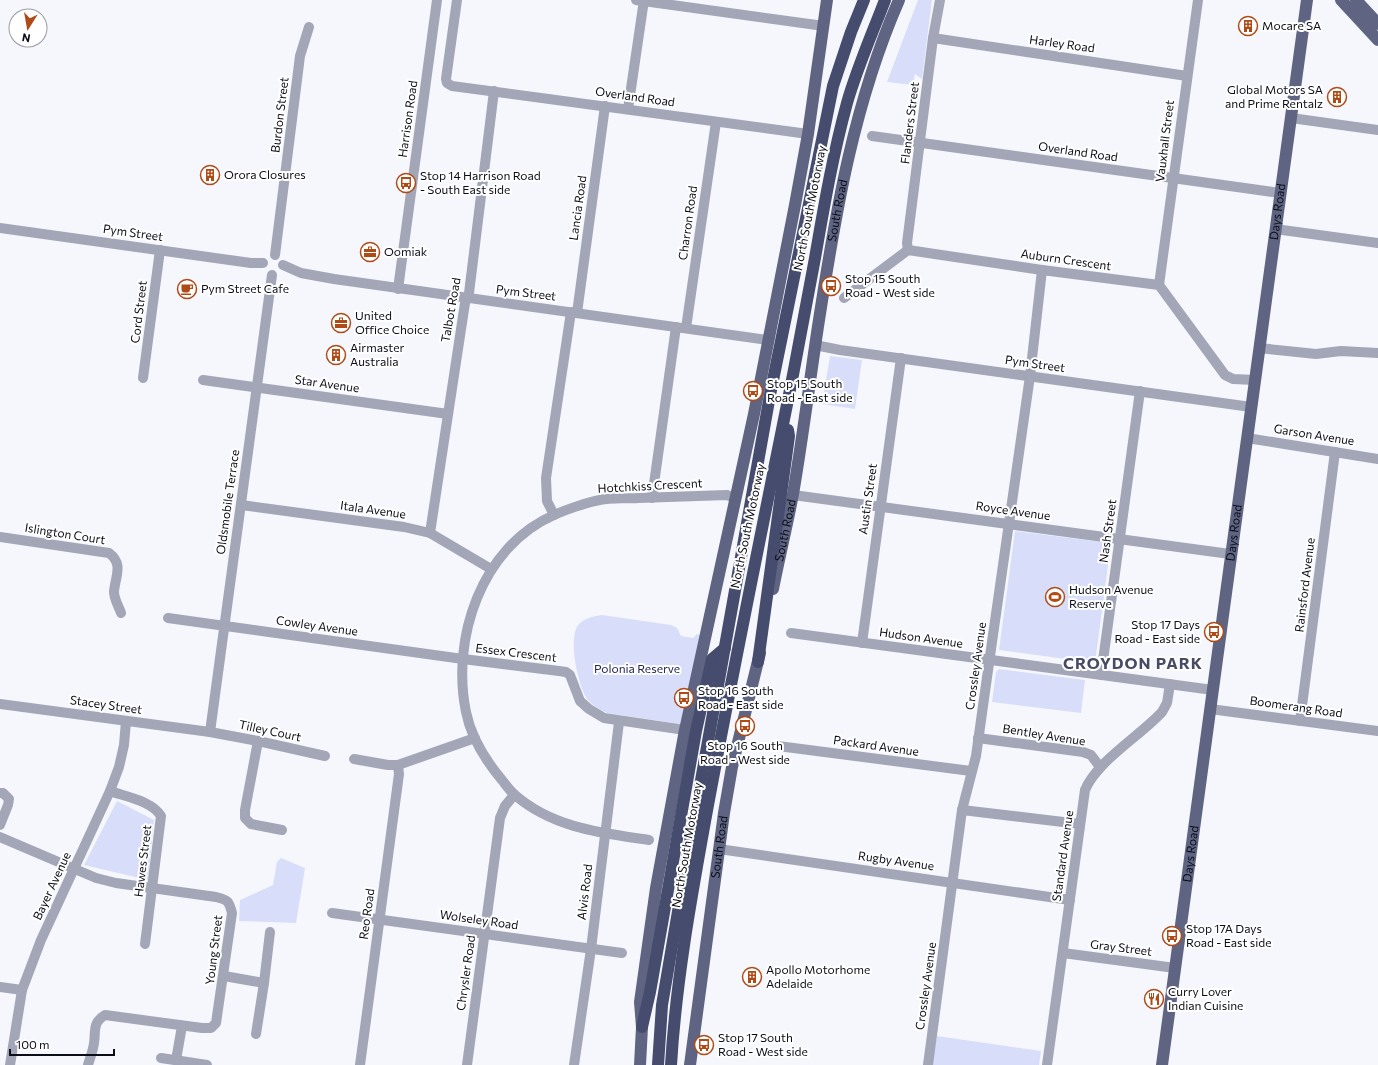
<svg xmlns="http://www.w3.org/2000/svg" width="1378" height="1065" viewBox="0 0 1378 1065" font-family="Commissioner,sans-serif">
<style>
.green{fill:#d8def9}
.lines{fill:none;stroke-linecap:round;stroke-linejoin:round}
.minor{stroke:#a2a6b7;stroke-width:10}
.major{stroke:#5e6481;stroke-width:12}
.highway{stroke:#464c6d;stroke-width:12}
.labels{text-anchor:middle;stroke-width:4;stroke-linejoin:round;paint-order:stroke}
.poi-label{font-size:12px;fill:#0b0d17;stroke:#fff;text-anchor:start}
.street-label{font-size:12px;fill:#0b0d17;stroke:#fff}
.park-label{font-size:12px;fill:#212655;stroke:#fff}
.district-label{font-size:16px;font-weight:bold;letter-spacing:1px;fill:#474c65;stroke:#fff}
</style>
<rect width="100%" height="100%" fill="#f5f7fd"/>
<g class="green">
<polygon points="918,0 932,0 922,79 915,74 913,85 887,82"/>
<polygon points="830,356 862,360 855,409 822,404"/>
<polygon points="1015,531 1111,543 1095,663 999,650"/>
<path d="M602,615L671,625L677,628L681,636L693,638L697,634L701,635L680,724L607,713C600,710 592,705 587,699C578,685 567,637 579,624C585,618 594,616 602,615Z"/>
<polygon points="999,669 1085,680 1081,713 992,702 996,672"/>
<polygon points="117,801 154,820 148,880 84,865"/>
<polygon points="281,858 305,868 296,923 239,921 240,900 273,885 277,862"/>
<polygon points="937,1036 1041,1051 1039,1065 932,1065"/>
</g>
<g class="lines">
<g class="minor">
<polyline points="457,0 446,79 447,83 452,86 808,134"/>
<polyline points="636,0 824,26"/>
<polyline points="933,38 1187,76"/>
<polyline points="628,109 644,0"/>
<polyline points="1291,118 1378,130"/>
<polyline points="872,136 1280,193"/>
<polyline points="0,228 251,263 263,263"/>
<polyline points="1275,229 1378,243"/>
<polyline points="908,250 907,243 933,38 940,0"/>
<polyline points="275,255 300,56 309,27"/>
<polyline points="283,265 301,273 334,279 768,340"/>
<polyline points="1159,285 1198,0"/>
<polyline points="398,289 437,0"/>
<polyline points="844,298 908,250 1042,270 1159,285 1225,375 1233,379 1255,380"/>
<polyline points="577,313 605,106"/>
<polyline points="686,328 716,122"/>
<polyline points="815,345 840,350 1251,407"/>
<polyline points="1259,348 1316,354 1341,351 1378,353"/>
<polyline points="143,378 160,250"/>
<polyline points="203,380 448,414"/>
<polyline points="1247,438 1378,459"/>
<polyline points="793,495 1230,554"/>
<polyline points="652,498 676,327"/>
<polyline points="241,505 404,527 430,533 491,569"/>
<polyline points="554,515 547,501 546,478 571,312"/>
<polyline points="430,533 465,303 469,293 494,91"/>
<path d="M0,537L109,553C124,564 115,577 114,592C114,599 119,607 121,613"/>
<polyline points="168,618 463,659 559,671 566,672 570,675 580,701 589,709 604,718 685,730"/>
<polyline points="791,633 1213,690"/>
<polyline points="862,643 901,358"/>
<polyline points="1101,675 1140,391"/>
<polyline points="0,704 210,732 258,741 325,756"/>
<polyline points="1210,709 1378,731"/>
<polyline points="1300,721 1335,452"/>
<polyline points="210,732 272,275"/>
<polyline points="978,738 1083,752 1091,755 1100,767"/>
<polyline points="258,741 245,810 245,818 251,824 282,830"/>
<polyline points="778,746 971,771"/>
<polyline points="354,759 388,765 398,765 475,738"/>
<path d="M110,791C127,797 152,801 161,816L145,944"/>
<polyline points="0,793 3,793 9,799 8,805 0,825"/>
<polyline points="962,810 1080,824"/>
<path d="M0,837L96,878L116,883L216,897C228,900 229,901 232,913L216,1023L211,1028H202L105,1015C92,1023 96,1031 94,1043C93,1051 90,1058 88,1065"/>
<path d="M649,840C602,833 553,828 515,795C510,791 506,785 502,780C486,761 471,737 466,712C451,639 481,547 554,515C565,510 588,502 600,500C612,497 627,499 639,498C669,497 698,496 727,495L735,498"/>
<polyline points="719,849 1070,900"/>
<polyline points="332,913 622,953"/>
<polyline points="1063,953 1175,968"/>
<polyline points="224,976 264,983"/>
<polyline points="0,987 22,990"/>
<polyline points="256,1034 264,983 270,932"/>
<polyline points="161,1058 207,1065"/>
<polyline points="176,1060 182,1026"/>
<polyline points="10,1065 22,990 41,940 110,791 119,767 124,745 126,721"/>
<polyline points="360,1065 399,774 398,765"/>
<polyline points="467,1065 500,818 505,806 514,795"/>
<polyline points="574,1065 591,949 619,722"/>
<polyline points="928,1065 962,810 976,756 990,656 1030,376 1042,270"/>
<path d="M1047,1065L1085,790C1097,761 1140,736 1162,712L1167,703L1170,684"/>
</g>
<g class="major">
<polyline points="1341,0 1378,40"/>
<polyline points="1356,0 1378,24"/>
<path id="s1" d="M773,589C779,558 787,526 793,494C803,436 810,378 819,320C836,210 854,103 899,0"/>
<polyline points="640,1065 642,1027 640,1002 656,888 685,730 754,414 795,205 808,134 827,0"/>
<path id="s2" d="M690,1065L724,813L732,767L760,653"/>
<path id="s3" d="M1162,1065C1211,710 1257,355 1307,0"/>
</g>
<g class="highway">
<polyline points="758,662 789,436 788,430"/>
<polyline points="642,1027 650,992 696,731 712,659 725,648"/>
<polyline points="658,1065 662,1005 688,853 770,395 833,86 851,32 864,0"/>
<path d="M671,1065C676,981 691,899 706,816C726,707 748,598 770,489C786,412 801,335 815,258C824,206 833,154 847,103C857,68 872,34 885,0"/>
</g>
</g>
<defs>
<symbol id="building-ring" viewBox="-11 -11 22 22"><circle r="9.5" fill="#fff" stroke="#ae4b17" stroke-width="1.5"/><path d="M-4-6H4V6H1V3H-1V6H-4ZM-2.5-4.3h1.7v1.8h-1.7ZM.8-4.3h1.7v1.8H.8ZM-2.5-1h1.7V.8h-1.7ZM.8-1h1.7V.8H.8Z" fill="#ae4b17"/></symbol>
<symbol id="bus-ring" viewBox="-11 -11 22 22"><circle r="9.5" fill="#fff" stroke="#ae4b17" stroke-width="1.5"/><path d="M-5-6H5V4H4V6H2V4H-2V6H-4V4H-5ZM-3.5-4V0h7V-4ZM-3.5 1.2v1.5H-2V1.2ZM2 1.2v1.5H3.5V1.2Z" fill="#ae4b17"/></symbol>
<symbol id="office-ring" viewBox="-11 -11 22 22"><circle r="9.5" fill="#fff" stroke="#ae4b17" stroke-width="1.5"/><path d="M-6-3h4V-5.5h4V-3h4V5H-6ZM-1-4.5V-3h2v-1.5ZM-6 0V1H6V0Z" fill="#ae4b17"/></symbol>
<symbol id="cafe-ring" viewBox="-11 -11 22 22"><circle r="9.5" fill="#fff" stroke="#ae4b17" stroke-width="1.5"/><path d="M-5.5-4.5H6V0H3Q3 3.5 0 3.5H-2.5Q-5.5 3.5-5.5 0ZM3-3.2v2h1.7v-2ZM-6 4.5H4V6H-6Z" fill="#ae4b17"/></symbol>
<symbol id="stadium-ring" viewBox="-11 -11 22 22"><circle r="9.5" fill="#fff" stroke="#ae4b17" stroke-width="1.5"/><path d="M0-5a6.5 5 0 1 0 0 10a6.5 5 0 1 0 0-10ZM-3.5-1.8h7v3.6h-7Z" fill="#ae4b17"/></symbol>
<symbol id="restaurant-ring" viewBox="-11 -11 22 22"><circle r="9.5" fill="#fff" stroke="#ae4b17" stroke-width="1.5"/><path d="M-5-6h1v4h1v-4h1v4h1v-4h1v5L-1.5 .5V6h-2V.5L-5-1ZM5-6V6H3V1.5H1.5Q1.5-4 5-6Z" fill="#ae4b17"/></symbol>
</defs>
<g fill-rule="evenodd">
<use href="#building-ring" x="1237" y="15" width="22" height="22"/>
<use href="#building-ring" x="1326" y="86" width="22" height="22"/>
<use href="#building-ring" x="199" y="164" width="22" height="22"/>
<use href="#bus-ring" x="395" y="172" width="22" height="22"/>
<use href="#office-ring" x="359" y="241" width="22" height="22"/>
<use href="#bus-ring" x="820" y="275" width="22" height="22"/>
<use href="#cafe-ring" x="176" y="278" width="22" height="22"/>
<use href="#office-ring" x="330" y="312" width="22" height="22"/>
<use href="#building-ring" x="325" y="344" width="22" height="22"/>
<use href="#bus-ring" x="742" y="380" width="22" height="22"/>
<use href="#stadium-ring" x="1044" y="586" width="22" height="22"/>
<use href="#bus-ring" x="1203" y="621" width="22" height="22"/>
<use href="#bus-ring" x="673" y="687" width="22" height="22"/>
<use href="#bus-ring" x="734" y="715" width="22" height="22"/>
<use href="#bus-ring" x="1161" y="925" width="22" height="22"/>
<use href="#building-ring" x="741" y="966" width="22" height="22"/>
<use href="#restaurant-ring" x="1143" y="988" width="22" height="22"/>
<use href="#bus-ring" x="693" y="1034" width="22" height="22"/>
</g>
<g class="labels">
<g class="poi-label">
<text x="1262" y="30">Mocare SA</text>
<text x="1323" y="94" text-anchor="end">Global Motors SA<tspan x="1323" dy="14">and Prime Rentalz</tspan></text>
<text x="224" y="179">Orora Closures</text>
<text x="420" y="180">Stop 14 Harrison Road<tspan x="420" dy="14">- South East side</tspan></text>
<text x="384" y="256">Oomiak</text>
<text x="845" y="283">Stop 15 South<tspan x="845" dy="14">Road - West side</tspan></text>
<text x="201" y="293">Pym Street Cafe</text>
<text x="355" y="320">United<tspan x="355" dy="14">Office Choice</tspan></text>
<text x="350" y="352">Airmaster<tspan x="350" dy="14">Australia</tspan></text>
<text x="767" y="388">Stop 15 South<tspan x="767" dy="14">Road - East side</tspan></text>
<text x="1069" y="594">Hudson Avenue<tspan x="1069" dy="14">Reserve</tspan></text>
<text x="1200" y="629" text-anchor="end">Stop 17 Days<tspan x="1200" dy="14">Road - East side</tspan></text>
<text x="698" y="695">Stop 16 South<tspan x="698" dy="14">Road - East side</tspan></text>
<text x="745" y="750" text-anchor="middle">Stop 16 South<tspan x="745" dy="14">Road - West side</tspan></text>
<text x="1186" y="933">Stop 17A Days<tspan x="1186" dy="14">Road - East side</tspan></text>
<text x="766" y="974">Apollo Motorhome<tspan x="766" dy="14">Adelaide</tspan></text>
<text x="1168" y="996">Curry Lover<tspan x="1168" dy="14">Indian Cuisine</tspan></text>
<text x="718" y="1042">Stop 17 South<tspan x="718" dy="14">Road - West side</tspan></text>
</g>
<g class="street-label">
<text transform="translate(1062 44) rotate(8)" y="4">Harley Road</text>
<text transform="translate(635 97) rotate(8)" y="4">Overland Road</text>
<text transform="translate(280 115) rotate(-83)" y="4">Burdon Street</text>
<text transform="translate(408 119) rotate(-82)" y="4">Harrison Road</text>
<text transform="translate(910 123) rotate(-83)" y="4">Flanders Street</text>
<text transform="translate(1165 141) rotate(-83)" y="4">Vauxhall Street</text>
<text transform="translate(1078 152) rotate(8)" y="4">Overland Road</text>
<text transform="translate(578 208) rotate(-82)" y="4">Lancia Road</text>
<text transform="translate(810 208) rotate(-79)" y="4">North South Motorway</text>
<text dy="4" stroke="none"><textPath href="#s1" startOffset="384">South Road</textPath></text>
<text dy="4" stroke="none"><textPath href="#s3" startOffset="861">Days Road</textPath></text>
<text transform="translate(688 223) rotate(-82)" y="4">Charron Road</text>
<text transform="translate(133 233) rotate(8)" y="4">Pym Street</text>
<text transform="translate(1066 260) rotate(8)" y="4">Auburn Crescent</text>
<text transform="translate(526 293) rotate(7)" y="4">Pym Street</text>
<text transform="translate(451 310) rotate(-80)" y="4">Talbot Road</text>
<text transform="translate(139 312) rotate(-83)" y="4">Cord Street</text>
<text transform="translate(1035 364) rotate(8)" y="4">Pym Street</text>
<text transform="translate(327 384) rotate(8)" y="4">Star Avenue</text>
<text transform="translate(1314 435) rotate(9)" y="4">Garson Avenue</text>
<text transform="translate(650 486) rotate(-3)" y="4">Hotchkiss Crescent</text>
<text transform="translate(868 499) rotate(-82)" y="4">Austin Street</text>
<text transform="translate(228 502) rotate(-82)" y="4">Oldsmobile Terrace</text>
<text transform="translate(373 510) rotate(8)" y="4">Itala Avenue</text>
<text transform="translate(1013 511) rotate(8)" y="4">Royce Avenue</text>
<text transform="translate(748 526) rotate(-78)" y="4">North South Motorway</text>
<text dy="4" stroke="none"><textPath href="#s1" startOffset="60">South Road</textPath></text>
<text transform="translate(1108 531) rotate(-82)" y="4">Nash Street</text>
<text dy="4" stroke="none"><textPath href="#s3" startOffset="537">Days Road</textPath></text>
<text transform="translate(65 534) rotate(9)" y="4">Islington Court</text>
<text transform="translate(1305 585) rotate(-83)" y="4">Rainsford Avenue</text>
<text transform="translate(317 626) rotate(8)" y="4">Cowley Avenue</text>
<text transform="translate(921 638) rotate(8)" y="4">Hudson Avenue</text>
<text transform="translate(516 653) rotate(7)" y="4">Essex Crescent</text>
<text transform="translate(976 666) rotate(-82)" y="4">Crossley Avenue</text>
<text transform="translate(106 705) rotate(8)" y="4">Stacey Street</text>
<text transform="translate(1296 707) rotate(8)" y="4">Boomerang Road</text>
<text transform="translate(270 731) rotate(12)" y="4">Tilley Court</text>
<text transform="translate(1044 735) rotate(9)" y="4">Bentley Avenue</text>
<text transform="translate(876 746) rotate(8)" y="4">Packard Avenue</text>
<text transform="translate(687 845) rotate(-80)" y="4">North South Motorway</text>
<text dy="4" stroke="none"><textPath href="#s2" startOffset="220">South Road</textPath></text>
<text dy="4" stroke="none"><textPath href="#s3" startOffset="213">Days Road</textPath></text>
<text transform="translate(1063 856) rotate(-82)" y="4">Standard Avenue</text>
<text transform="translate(143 861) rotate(-83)" y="4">Hawes Street</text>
<text transform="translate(896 861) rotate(8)" y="4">Rugby Avenue</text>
<text transform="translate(52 886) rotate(-65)" y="4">Bayer Avenue</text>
<text transform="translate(585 892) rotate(-83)" y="4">Alvis Road</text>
<text transform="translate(367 914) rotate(-82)" y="4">Reo Road</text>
<text transform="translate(479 920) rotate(8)" y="4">Wolseley Road</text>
<text transform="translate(1121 948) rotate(7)" y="4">Gray Street</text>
<text transform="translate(214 950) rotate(-83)" y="4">Young Street</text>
<text transform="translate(466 973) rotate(-82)" y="4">Chrysler Road</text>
<text transform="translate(926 986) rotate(-82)" y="4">Crossley Avenue</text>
</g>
<g class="park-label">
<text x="637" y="673">Polonia Reserve</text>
</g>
<g class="district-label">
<text x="1133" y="669">CROYDON PARK</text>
</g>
</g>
<g transform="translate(28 28) rotate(191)"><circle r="19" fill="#ffffff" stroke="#9d9ea2"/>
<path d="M0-3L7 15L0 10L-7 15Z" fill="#ae4b17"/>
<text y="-6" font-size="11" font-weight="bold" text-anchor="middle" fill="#0b0d17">N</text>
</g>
<path d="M10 1049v6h104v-6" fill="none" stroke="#0b0d17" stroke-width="2"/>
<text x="16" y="1049" font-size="12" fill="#0b0d17" stroke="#ffffff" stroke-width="3" paint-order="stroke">100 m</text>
</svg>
